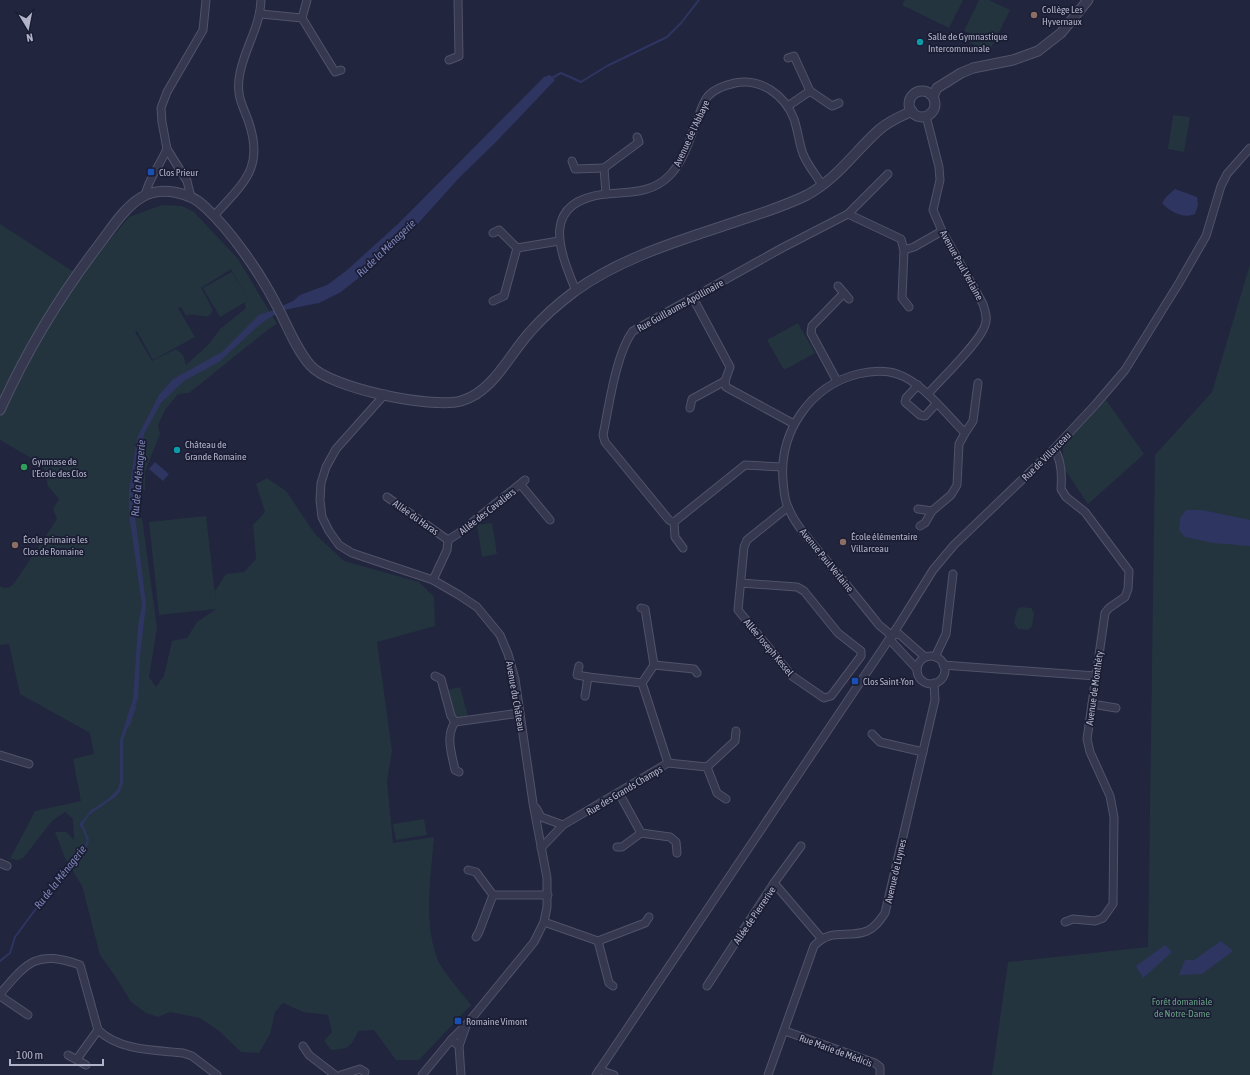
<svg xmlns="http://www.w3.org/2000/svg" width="1250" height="1075" viewBox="0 0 1250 1075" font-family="'Asap Condensed',sans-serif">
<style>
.green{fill:#23343f;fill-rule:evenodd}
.water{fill:#2e3561}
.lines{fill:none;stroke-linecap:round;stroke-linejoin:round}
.stream{stroke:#2e3561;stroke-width:2}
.minor-casing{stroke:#505369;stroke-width:9}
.tertiary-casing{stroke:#505369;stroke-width:11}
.minor{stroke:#35384e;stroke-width:7}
.tertiary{stroke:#35384e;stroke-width:9}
.education-dot{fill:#8d6e63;stroke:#1a1d33;stroke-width:1.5}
.culture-dot{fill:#0f9aa8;stroke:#1a1d33;stroke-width:1.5}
.transit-dot{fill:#1a4fb4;stroke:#1a1d33;stroke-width:1.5}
.leisure-dot{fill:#2e9e5b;stroke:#1a1d33;stroke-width:1.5}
.labels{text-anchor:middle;stroke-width:3.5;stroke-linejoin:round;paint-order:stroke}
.poi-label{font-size:10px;fill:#b1b3c9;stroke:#1a1d33;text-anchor:start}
.street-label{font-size:10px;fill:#b1b3c9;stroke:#1a1d33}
.park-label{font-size:10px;fill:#669d82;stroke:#1a1d33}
.water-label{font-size:11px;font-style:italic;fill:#7e85b8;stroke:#1a1d33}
</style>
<rect width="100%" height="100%" fill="#21253e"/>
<g class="green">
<polygon points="905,0 963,0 949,28 902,5"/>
<polygon points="979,0 989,0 1010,10 989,52 965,40 969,33 964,31"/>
<polygon points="1173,115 1190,117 1184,152 1168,149"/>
<path d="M162,205L182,206L194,212L238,259L277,324L270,328L189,393L178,394L165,410L158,425L160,434L145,471V490L138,489L136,518H142L157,628L149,677L156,687L164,676L172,641L187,638L197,622L216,609L159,615L149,522L206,516L216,603L215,591L226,574L244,572L256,559L253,525L265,512L256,484L267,478L286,491L315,534L344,561L419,582L434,597L435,626L377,642L392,751L387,781L393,843L434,837C431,876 423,920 437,958C442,971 462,993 471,1005L419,1060H396L374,1030L358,1031C351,1047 349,1049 331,1050L324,1041L332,1032L328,1015L303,1012L283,1003L275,1012L270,1034L259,1053L241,1052L219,1031L200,1018L170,1012L158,1017L146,1013L131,1002L117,979L100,955L82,886L65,858L55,832H66L74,840L73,819L65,812L52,821L24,857L18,860L10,859L35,811L81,801L73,759L94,754L90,733L20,694L9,644L0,645V586L4,588L10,587L15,582L57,519L53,509L59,499L48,486L43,465L0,440V224L80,276L129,217ZM231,269L249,301L232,272L203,288L220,317L247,301L245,303L246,308L220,329L208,345L186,365L183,355L176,349L152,361L135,332L177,308L137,331L153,360L195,337L178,308L181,307L186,316C194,312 201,318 209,316L213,310L201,288Z"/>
<polygon points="1250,264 1250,1075 992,1075 1008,962 1148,947 1155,455 1212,392"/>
<polygon points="798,323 815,353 784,370 767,340"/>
<polygon points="1106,400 1144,454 1088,504 1063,467 1063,444"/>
<polygon points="492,523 497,554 482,557 477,525"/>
<polygon points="1020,607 1031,608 1034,613 1032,626 1028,630 1018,629 1014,623 1017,610"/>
<polygon points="460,687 468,716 455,719 447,690"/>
<polygon points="424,819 427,835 396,840 393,824"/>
</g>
<g class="water">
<polygon points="550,75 555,80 496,142 459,178 414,228 365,273 341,292 319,303 284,310 269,318 258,326 219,362 184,381 161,403 144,434 141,454 135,516 146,604 140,656 138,698 123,741 123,783 120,792 115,797 89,815 81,827 79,826 90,811 108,799 118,789 120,781 120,740 133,699 138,626 142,605 129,514 129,491 137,438 159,395 173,379 222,352 259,315 274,310 293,301 300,295 327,285 346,271 400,222 544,77"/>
<path d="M1175,189L1197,197L1198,205L1195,214C1184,219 1170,212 1162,203L1166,197Z"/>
<polygon points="155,462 169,474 163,481 149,469"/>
<polygon points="1186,510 1202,510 1250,520 1250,546 1213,543 1185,537 1179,530 1180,518"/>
<polygon points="1221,941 1233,951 1202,974 1179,975 1185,960 1194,960"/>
<polygon points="1165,945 1172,952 1143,978 1136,966"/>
</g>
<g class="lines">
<g class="stream">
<polyline points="550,79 561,73 581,82 607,66 667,37 681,23 699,0"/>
<polyline points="129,725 135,707"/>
<polyline points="0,961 10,953 15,937 63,872 85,849 88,840 81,823"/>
</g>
<defs>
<g id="minor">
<polyline points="261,14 302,18 307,0"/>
<polyline points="302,18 335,72 341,70"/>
<polyline points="788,58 794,56 810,91 788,106"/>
<polyline points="449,60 459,56 458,0"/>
<polyline points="810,91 832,106 839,103"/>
<path d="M926,116L939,167L940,180L933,210L942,231L983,304C985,311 988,318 985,325C981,341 941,379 928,394"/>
<polyline points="572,161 575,169 604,168"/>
<polyline points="604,168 639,142 637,137"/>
<polyline points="604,168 606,194"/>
<path d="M145,195C149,178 160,165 167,149"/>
<polyline points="191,197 187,181 167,149 162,122 161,108 167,92 203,30 206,0"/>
<polyline points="848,214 888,174"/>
<path d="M214,216C244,182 265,168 248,120C242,104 237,97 239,79C242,51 260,30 261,0"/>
<polyline points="493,233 499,230 517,248"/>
<polyline points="904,250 914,247 942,231"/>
<polyline points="838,286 849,299"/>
<path d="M576,291C558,248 541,202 605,194C629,192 652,194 670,175C685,159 691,135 699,115C701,109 704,101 708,96C714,89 726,85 735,83C761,78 785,95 794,119C798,131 799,143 803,154C808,166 816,175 822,185"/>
<polyline points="693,298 730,367 725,381 726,387 794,424"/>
<polyline points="493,301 504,296 517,248 559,241"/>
<polyline points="837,381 811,333 812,326 844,293"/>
<polyline points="918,385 906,398 905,402 920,415 925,416 936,404"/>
<polyline points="385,394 336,449 326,467 321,483 320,500 322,517 329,531 339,545 352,553 433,580 459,595 477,607 500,635 508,654 515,679 533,803 547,878 547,907 544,922 534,942 467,1024 451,1040"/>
<polyline points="690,408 692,399 725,381"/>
<polyline points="965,433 973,421 978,383"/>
<path d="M1054,449C1062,460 1062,476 1061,489L1066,497L1085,512L1129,571L1128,589L1125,597L1109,608L1105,613L1087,739L1090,752L1110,796L1114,817L1113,904L1103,918L1095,921L1073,919L1065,922"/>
<path d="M782,467L745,465L674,522L669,520L605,442L603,435C609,406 616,353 633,331L782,248L848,214L901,239L904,250L902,298L909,307"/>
<polyline points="521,485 550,520"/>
<polyline points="387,497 448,540 447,550 433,580"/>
<polyline points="918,509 932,511 925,523 920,526"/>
<polyline points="674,522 675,537 683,548"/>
<polyline points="448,540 459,533 525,480"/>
<polyline points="741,583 797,587 804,591 838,633 861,651 861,656 831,696 824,698 792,676 738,610 744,547 747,540 788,507"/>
<polyline points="641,608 645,609 654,665"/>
<path d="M891,635L879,625C860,601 841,578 821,554C810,540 795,525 788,507C784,499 784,489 783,481C779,432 810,386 858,374C871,371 885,370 897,374C921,381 947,415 965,433L959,444L957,485L951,495L932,511"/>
<polyline points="891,635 892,642 917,669"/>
<polyline points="891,635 899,634 925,657"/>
<circle cx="931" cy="670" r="14"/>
<polyline points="935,657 946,634 953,574"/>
<polyline points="654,665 694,669 697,673"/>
<polyline points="943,665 1096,676"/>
<polyline points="579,666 577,675 588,677 585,696"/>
<polyline points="435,676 441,679 451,716 455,722 520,713"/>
<polyline points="642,683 654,665"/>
<polyline points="1092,704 1116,708"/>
<path d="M455,722C445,737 452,754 455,770L459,772"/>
<polyline points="872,734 880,742 923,752"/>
<polyline points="0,755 29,764"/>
<polyline points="668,763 707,767 735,741 736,731"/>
<polyline points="707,767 717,793 726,799"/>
<polyline points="619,793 641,833 670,837 676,842 677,853"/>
<polyline points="536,808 541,817 563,825"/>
<polyline points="617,847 622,847 641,833"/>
<polyline points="541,848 563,825 668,763 642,683 588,677"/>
<polyline points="0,863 7,866"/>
<polyline points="468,870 476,872 493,895 548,895"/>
<polyline points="774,883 801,846"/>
<polyline points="544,922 598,941 645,923 649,917"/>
<polyline points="476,937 479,932 493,895"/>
<polyline points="598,941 609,983 613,986"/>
<polyline points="707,986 774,883 821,938"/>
<path d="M0,994C28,961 37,950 80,965L98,1030C120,1051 155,1050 183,1053L192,1056L217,1075"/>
<polyline points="0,996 28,1015"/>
<polyline points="785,1031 875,1063 880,1067 880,1075"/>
<polyline points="303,1046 309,1055 335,1075"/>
<polyline points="68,1055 86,1065"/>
<polyline points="77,1059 98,1030"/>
<polyline points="599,1070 614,1075"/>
<polyline points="341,1075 360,1069 365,1072"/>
<polyline points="422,1075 451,1040 459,1046"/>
<polyline points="461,1075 459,1046 466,1026"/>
<polyline points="596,1075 900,623 933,570 954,545 1054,449 1096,404 1125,370 1179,283 1206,236 1221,186 1227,174 1250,148"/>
<path d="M768,1075L814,946C831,927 848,939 867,931C875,928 880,920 885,913L935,700L934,683"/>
</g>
<g id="tertiary">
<circle cx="922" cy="104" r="13"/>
<polyline points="933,96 937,88 961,73 973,68 1013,60 1038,51 1061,33 1088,0"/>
<path d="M0,410C27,350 61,294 101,242C113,226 125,207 142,197C161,186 190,192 205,207C232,232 260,273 277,306C287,325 296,349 310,365C329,388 432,409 461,401C493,392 509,355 530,332C543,317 559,303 575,291C624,256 682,240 738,221C762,213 785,206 807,195C837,179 855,151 880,129C889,121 901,116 912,111"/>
</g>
</defs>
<use href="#minor" class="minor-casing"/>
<use href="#tertiary" class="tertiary-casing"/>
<use href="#minor" class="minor"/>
<use href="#tertiary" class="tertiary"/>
</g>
<g class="education-dot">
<circle cx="1034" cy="15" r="4"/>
<circle cx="843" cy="542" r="4"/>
<circle cx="15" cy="545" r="4"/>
</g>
<g class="culture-dot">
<circle cx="920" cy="42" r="4"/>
<circle cx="177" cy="450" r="4"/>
</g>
<g class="transit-dot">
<rect x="147" y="168" width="8" height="8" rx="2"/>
<rect x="851" y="677" width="8" height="8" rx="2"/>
<rect x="454" y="1017" width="8" height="8" rx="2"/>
</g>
<circle class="leisure-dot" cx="24" cy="467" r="4"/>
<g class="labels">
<g class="poi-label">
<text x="1042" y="13">Collège Les<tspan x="1042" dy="12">Hyvernaux</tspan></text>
<text x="928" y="40">Salle de Gymnastique<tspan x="928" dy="12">Intercommunale</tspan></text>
<text x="159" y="176">Clos Prieur</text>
<text x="185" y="448">Château de<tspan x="185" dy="12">Grande Romaine</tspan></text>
<text x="32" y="465">Gymnase de<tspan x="32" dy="12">l'Ecole des Clos</tspan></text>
<text x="851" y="540">École élémentaire<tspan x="851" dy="12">Villarceau</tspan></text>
<text x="23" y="543">École primaire les<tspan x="23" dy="12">Clos de Romaine</tspan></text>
<text x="863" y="685">Clos Saint-Yon</text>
<text x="466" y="1025">Romaine Vimont</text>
</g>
<g class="street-label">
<text transform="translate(691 133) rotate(-65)" y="4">Avenue de l'Abbaye</text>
<text transform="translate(962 265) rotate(61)" y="4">Avenue Paul Verlaine</text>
<text transform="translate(680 305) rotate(-29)" y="4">Rue Guillaume Apollinaire</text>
<text transform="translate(1046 456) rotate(-45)" y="4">Rue de Villarceau</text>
<text transform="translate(487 511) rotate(-38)" y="4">Allée des Cavaliers</text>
<text transform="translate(416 517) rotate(35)" y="4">Allée du Haras</text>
<text transform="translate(827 560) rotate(51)" y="4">Avenue Paul Verlaine</text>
<text transform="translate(769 647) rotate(50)" y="4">Allée Joseph Kessel</text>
<text transform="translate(1094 688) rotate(-82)" y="4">Avenue de Monthéty</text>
<text transform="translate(516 696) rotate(80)" y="4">Avenue du Château</text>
<text transform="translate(624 790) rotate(-31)" y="4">Rue des Grands Champs</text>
<text transform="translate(895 871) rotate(-77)" y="4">Avenue de Luynes</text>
<text transform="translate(754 915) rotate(-56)" y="4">Allée de Pierrerive</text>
<text transform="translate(836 1050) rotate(20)" y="4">Rue Marie de Médicis</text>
</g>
<g class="park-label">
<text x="1182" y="1005">Forêt domaniale<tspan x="1182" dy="12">de Notre-Dame</tspan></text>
</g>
<g class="water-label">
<text transform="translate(386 248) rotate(-44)" y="4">Ru de la Ménagerie</text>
<text transform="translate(138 478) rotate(-85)" y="4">Ru de la Ménagerie</text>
<text transform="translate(60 877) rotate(-52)" y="4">Ru de la Ménagerie</text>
</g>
</g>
<g transform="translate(28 28) rotate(170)" stroke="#1a1d33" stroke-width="3" paint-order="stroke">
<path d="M0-3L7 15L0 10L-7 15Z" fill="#b1b3c9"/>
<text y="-6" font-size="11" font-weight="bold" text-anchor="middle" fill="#b1b3c9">N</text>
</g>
<path d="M10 1059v6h93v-6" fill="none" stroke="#b1b3c9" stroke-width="2"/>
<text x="16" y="1059" font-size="12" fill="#b1b3c9" stroke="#1a1d33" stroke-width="3" paint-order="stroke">100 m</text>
</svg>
